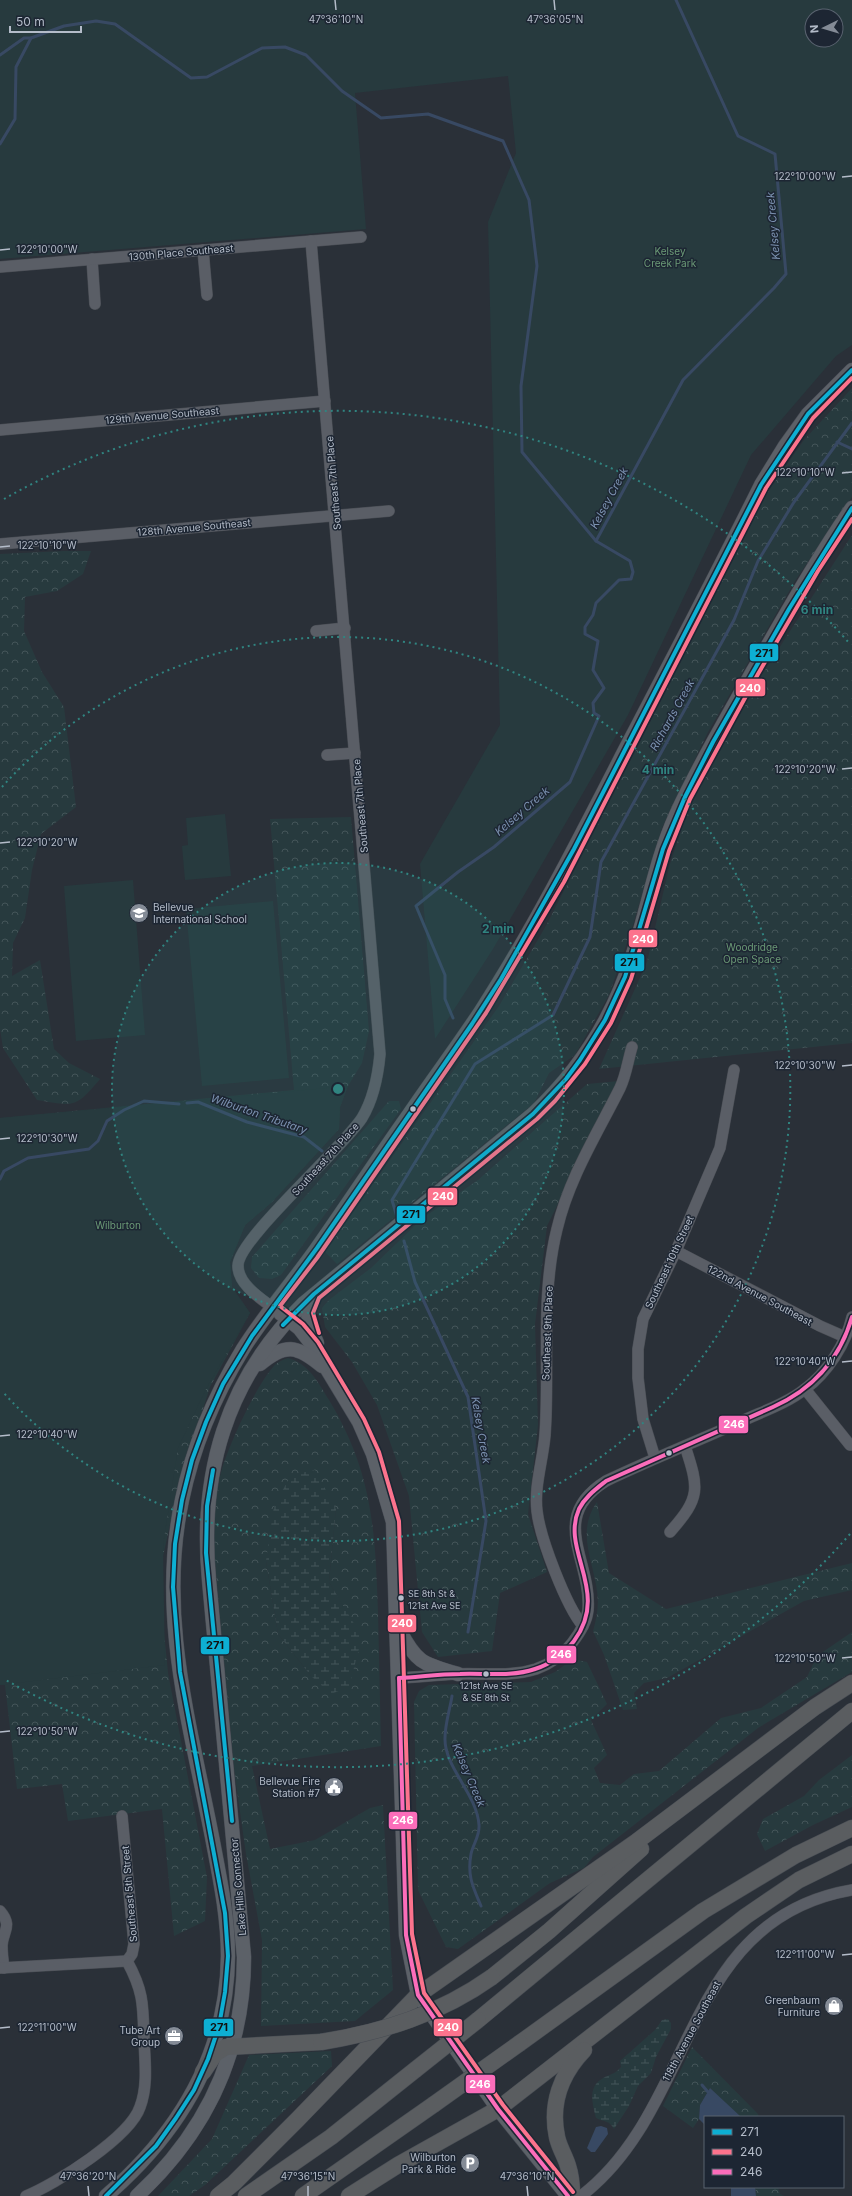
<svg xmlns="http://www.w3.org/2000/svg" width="852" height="2196" viewBox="0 0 852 2196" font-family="Inter,sans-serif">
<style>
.forest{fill:url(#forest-crowns);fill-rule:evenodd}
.wetland{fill:url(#wetland-marsh)}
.park{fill:#273a3e;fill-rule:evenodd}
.water{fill:#384963}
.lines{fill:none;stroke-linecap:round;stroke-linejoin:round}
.stream{stroke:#384963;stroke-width:3}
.minor-casing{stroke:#484c53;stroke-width:12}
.major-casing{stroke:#484c55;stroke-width:15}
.highway-casing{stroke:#474c53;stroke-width:17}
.minor{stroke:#5a5e66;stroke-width:11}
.major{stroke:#5c6168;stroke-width:14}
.highway{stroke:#5a5d60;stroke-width:16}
.highway-bridge-casing{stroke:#474c53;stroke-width:17;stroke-linecap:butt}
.highway-bridge{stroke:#5a5d60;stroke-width:16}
.bus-1-casing{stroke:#1d2633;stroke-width:7}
.bus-2-casing{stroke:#1d2633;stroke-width:7}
.bus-3-casing{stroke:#1d2633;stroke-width:7}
.bus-1{stroke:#0dafd3;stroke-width:4}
.bus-2{stroke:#fc738d;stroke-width:4}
.bus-3{stroke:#fb6dba;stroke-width:4}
.ticks{fill:none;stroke:#b4bcc9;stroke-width:1.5}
.ring{fill:none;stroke:#308480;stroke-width:2;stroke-dasharray:2 4}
.bus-dot{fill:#b4bcc9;stroke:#1d2633;stroke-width:1.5}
.labels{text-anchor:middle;stroke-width:3;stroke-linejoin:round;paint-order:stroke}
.bus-label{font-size:9px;fill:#b4bcc9;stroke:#1d2633;text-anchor:start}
.park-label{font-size:10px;fill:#6b9a76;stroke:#1d2633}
.street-label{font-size:10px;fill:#b4bcc9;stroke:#1d2633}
.poi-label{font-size:10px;fill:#b4bcc9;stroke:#1d2633;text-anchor:end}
.water-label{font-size:11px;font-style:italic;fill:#7c92b1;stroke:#1d2633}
.ticks-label{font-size:10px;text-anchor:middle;fill:#b4bcc9;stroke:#1d2633;stroke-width:3;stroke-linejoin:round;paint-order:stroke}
.centre{fill:#308480;stroke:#1d2633;stroke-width:2}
.ring-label{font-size:12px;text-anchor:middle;font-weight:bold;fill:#308480;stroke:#1d2633;stroke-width:3;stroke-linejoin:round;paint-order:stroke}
.line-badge{stroke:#1d2633;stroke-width:1.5}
.badge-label{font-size:11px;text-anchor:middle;font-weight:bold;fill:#fff}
.pale-badge-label{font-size:11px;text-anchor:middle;font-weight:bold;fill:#111}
</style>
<defs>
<pattern id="forest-crowns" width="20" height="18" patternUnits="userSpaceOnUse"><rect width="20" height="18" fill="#273a3e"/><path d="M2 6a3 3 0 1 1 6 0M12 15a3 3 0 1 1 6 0" fill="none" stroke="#445559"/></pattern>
<pattern id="wetland-marsh" width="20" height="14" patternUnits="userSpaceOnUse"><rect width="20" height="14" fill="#273a3e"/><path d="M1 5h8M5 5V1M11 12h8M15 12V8" fill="none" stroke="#445559"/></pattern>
</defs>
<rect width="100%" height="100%" fill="#2a3038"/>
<g class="forest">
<polygon points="852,388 852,497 795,581 708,732 662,828 632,928 609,995 575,1055 549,1073 534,1103 337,1264 325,1252 499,1006 547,924 767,493 804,440"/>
<polygon points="852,535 852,1043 599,1069 647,962 670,864 690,804 763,673"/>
<path d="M64,551H91L83,574L57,591L25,597L24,631L42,672L64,707L76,807L41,834L32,870L25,918L13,943L12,976L40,960L54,1049L69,1063L100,1079C75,1109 74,1106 37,1100L3,1048L0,1029V554Z"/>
<polygon points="351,817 369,1031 362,1063 348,1086 340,1107 339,1129 272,1202 245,1225 230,1262 232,1287 250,1313 210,1387 179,1483 162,1561 162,1612 168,1673 207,1877 205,1921 174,1936 162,1809 68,1821 62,1784 17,1789 5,1685 0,1685 0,1118 294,1090 270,819"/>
<polygon points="619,1081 547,1226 535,1324 538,1425 528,1514 547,1572 500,1593 492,1651 438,1657 422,1632 409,1496 377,1405 352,1362 325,1327 322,1308 329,1300 371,1268 423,1218 478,1180 587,1084"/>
<polygon points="389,1101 399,1101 401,1109 281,1275 272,1279 259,1278 251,1268 252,1257"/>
<path d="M288,1358C309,1364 318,1382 329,1400C373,1473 375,1530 378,1612C379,1657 380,1701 381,1746L252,1766L270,1849L315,1840L370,1808L383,1805L393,1990L355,2021L261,2026L262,1940L246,1854L234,1769L214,1552C214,1525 214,1495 222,1469C230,1443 255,1388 273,1367C277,1362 282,1360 288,1358ZM336,1508L329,1582L361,1637L311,1676L278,1634L266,1561Z"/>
<path d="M597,1502L609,1573L666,1609L852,1563V1590L804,1601L667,1678L644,1683L634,1693L637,1709L623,1710L604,1655L593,1631C597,1618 599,1605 597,1591C593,1559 576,1532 597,1502Z"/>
<polygon points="852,1632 852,1672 758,1728 593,1857 584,1868 550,1883 458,1949 446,1947 418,1890 414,1702 419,1691 429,1685 531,1682 555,1672 573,1659 587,1662 607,1704 591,1720 607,1755 594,1768 600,1783 620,1785 634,1774 659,1771 721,1718 761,1708 807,1677 817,1656"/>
<polygon points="852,1755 852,1807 813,1825 765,1851 757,1834 763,1819 804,1796 819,1780"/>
<polygon points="692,2047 758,2114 759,2117 740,2117 710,2088 700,2105 699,2119 693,2128 663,2106"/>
<polygon points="331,2051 332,2066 205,2185 189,2196 158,2196 212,2139 249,2055"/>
<polygon points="755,2187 778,2187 780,2194 784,2196 756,2196"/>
</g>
<g class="wetland">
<polygon points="315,1470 336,1509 329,1582 362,1637 349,1687 331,1694 311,1676 278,1634 266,1561 274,1506 291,1475"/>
<path d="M668,2019L671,2023V2029L656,2057L651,2073L638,2086L629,2106L614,2129C609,2120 604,2122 596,2118C592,2102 587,2086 605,2077C612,2074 616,2073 621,2067L620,2061L655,2030L662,2020Z"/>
</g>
<g class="park">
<path d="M0,0H852V345L836,356L751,455L628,715L493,949L435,1039L420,864L500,725L488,222L516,153L508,76L355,93L366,229L0,259ZM812,16H836V40H812Z"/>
<polygon points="225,814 231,876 185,880 182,846 188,845 186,818"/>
<polygon points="133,880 145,1035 76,1041 64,886"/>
<polygon points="273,901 289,1078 202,1086 186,909"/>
<polygon points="348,1086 340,1107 339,1129 272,1202 245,1225 230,1262 232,1287 250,1313 206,1389 178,1448 163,1545 165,1665 0,1685 0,1118"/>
</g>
<g class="water">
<polygon points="710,2088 740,2116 740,2117 705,2117 705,2125 699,2119 700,2105"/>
<polygon points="601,2126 607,2128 608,2134 595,2152 591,2152 587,2148 596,2127"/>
<polygon points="731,2187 755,2187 756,2196 731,2196"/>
</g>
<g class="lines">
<g class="stream">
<polyline points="0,55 24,38 31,38 64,26 96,21 115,24 191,78 207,77 262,48 285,47 306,55 342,91 381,118 428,114 503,141 529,200 537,266 521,386 522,452 596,541"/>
<polyline points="0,144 15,119 16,67 31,38"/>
<polyline points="837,442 852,449"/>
<polyline points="453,1018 445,999 445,975 416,906 458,872 494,847 570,782 599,716 594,713 593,703 604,688 593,670 598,641 585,634 585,627 593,615 596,603 619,580 631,579 633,572 630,561 596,541 683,380 774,288 786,274 775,154 738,136 676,0"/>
<polyline points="187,1103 198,1102 247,1122 304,1137 322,1151"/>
<polyline points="0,1179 4,1171 28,1158 89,1149 98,1141 107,1121 124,1110 144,1101 179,1104"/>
<polyline points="397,1217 392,1200 475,1064 553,1015 590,937 601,862 734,620 758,561 794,502 852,423"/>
<polyline points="404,1241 415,1282 468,1397 486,1521 468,1632"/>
<path d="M452,1696C450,1709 445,1724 445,1738C444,1767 477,1794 479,1825C480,1836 473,1844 471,1854C467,1876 473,1887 481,1906"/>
<polyline points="702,2085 708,2092"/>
</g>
<defs>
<g id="minor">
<polyline points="203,250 207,295"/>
<polyline points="92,259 95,304"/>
<polyline points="0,267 361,237"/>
<polyline points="0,430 325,401"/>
<polyline points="0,544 389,511"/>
<polyline points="316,631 345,628"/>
<polyline points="327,755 355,753"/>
<polyline points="676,1251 820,1326 845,1337"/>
<path d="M272,1307C260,1298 238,1284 238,1266C237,1240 342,1149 362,1118C374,1098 378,1076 380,1054L311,241"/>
<polyline points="805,1389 850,1445"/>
<polyline points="655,1458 643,1419 638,1378 638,1349 643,1319 676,1251 720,1148 734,1070"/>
<path d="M670,1532C701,1497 699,1489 685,1446"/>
<path d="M583,1626C566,1606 540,1538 537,1511C534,1486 543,1460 545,1435C550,1367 540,1297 557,1229C569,1178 597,1134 620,1088C626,1076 628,1060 632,1047"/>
<path d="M399,1678C418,1677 438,1675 457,1674C483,1673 511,1677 536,1669C550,1664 563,1655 572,1643C579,1634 587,1622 588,1610C592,1560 547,1518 606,1481C650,1460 695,1442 740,1422C761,1412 786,1404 805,1389C827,1373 846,1344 852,1317"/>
<polyline points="122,1816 134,1944 132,1954 127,1961"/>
<path d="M0,1911C13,1926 3,1931 2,1945C2,1952 3,1961 4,1968"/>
<polyline points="0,1968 127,1961"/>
<path d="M26,2196C56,2184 130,2137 140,2107C148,2086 145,2062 144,2040C143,2006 144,1992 127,1961"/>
<path d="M581,2196C697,2108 681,1919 852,1890"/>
</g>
<g id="major">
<path d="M313,1296C303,1313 310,1326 317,1343"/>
<polyline points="280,1313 299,1328 313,1346 359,1422 373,1454 393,1522 406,1935 418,1995 498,2109 568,2196"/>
<path d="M260,1364C285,1343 297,1345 322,1366"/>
<path d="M400,1631C417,1664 424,1664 458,1674"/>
<path d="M106,2196C179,2133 227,2055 228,1956C228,1917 220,1879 213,1842C191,1727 157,1617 182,1500C193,1446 215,1395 243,1349C265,1314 293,1282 317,1248C348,1204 378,1158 410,1113C433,1079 458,1046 481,1011C535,927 580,838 625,750C671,662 717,574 761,485L785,446L808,414L852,370"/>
<path d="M137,2196C207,2131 244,2053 244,1957L209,1580C199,1473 226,1381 303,1304L533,1114C580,1070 614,1016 633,954C648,908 656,859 676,815C698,766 727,718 753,671C785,616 816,560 852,508"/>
</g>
<g id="highway">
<polyline points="492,1977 549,1931 641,1849"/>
<polyline points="478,2020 852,1711"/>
<polyline points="520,2043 703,1911 796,1855 852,1828"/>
<polyline points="203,2072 215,2054 226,2047 321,2042"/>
<polyline points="218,2196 234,2183 298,2119 418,1995 636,1842 815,1707 852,1683"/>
<polyline points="246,2196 331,2137 415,2070"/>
<polyline points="303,2196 433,2105"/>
<polyline points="349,2196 398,2165 498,2109 746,1916 799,1880 852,1854"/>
<path d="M572,2196C572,2186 571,2175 568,2166C565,2156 559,2147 557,2137C550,2104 561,2074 584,2050"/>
</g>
</defs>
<use href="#minor" class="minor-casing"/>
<use href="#major" class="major-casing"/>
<use href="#highway" class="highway-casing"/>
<use href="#minor" class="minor"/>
<use href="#major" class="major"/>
<use href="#highway" class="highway"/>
<defs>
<g id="highway-bridge">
<path d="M321,2042C383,2032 440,2014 492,1977"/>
<polyline points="415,2070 478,2020"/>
<polyline points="433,2105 520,2043"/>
</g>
</defs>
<use href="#highway-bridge" class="highway-bridge-casing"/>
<use href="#highway-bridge" class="highway-bridge"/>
<defs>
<g id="bus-1">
<polyline points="283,1325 314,1294 533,1114 566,1079 580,1060 605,1020 625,977 663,849 685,797 713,742 789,609 852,508"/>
<polyline points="213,1470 207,1506 206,1553 232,1821"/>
<polyline points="106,2196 156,2146 176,2118 194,2090 208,2059 219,2026 225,1992 228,1956 225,1913 180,1672 173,1587 175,1544 182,1500 192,1460 206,1422 223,1384 252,1336 317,1248 472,1024 501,979 574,849 761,485 808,414 852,370"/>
</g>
<g id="bus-2">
<polyline points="319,1333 313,1313 319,1298 537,1119 555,1101 585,1064 611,1023 631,979 669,851 690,799 758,674 818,571 852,519"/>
<polyline points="573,2192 503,2105 424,1993 412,1934 399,1521 379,1452 364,1419 318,1342 303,1324 280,1306 317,1258 486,1013 564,882 766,488 813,418 852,378"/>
</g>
<g id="bus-3">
<path d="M399,1678C419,1677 439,1674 460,1674C485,1673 511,1677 535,1669C551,1664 564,1654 574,1641C611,1591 560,1551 579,1509C585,1497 596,1489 606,1481L773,1407C813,1389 840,1359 852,1317"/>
<polyline points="399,1678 406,1935 418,1995 498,2109 568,2196"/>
</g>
</defs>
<use href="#bus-1" class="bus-1-casing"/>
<use href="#bus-2" class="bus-2-casing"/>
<use href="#bus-3" class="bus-3-casing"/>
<use href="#bus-1" class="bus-1"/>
<use href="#bus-2" class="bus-2"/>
<use href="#bus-3" class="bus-3"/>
</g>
<path class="ticks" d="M335,0L336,10M554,0L555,10M842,177L852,176M0,250L10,249M842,473L852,472M0,547L10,546M842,769L852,768M0,843L10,842M842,1066L852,1065M0,1139L10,1138M842,1362L852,1361M0,1436L10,1435M842,1658L852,1657M0,1732L10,1731M842,1955L852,1954M0,2028L10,2027M88,2186L89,2196M308,2186V2196M527,2186L528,2196"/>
<circle cx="338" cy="1089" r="226" fill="#308480" fill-opacity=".12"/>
<g class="ring">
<circle cx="338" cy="1089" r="226"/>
<path d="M2 787A452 452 0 1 1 2 1391"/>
<path d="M850 1534A678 678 0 0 1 4 1679M4 499A678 678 0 0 1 850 644"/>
</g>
<defs>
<symbol id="school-disc" viewBox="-11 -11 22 22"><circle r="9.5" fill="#848b96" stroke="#1d2633"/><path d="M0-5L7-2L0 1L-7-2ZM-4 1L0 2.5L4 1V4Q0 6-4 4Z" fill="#fff"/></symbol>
<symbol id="civic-disc" viewBox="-11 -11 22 22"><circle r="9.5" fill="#848b96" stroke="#1d2633"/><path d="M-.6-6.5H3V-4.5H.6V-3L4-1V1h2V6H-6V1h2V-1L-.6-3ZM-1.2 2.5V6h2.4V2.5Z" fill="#fff"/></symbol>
<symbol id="shop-disc" viewBox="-11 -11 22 22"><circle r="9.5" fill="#848b96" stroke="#1d2633"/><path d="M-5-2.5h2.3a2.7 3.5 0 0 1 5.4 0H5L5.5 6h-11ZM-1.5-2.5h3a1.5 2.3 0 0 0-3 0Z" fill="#fff"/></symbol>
<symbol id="office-disc" viewBox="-11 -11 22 22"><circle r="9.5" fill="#848b96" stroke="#1d2633"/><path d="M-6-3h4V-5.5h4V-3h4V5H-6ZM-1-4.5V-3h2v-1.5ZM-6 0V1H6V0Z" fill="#fff"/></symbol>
<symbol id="parking-disc" viewBox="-11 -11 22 22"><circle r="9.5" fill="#848b96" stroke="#1d2633"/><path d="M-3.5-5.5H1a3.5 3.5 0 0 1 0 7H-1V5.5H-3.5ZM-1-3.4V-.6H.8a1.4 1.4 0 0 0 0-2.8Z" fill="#fff"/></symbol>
</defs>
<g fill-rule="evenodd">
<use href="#school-disc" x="128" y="902" width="22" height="22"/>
<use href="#civic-disc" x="323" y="1776" width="22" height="22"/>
<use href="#shop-disc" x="823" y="1995" width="22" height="22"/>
<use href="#office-disc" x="163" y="2025" width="22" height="22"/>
<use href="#parking-disc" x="459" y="2152" width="22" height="22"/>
</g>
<g class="bus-dot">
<circle cx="413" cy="1109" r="3.5"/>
<circle cx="669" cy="1453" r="3.5"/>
<circle cx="401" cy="1598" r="3.5"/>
<circle cx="486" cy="1674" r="3.5"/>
</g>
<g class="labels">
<g class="bus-label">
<text x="408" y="1597">SE 8th St &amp;<tspan x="408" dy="12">121st Ave SE</tspan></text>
<text x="486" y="1689" text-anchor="middle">121st Ave SE<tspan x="486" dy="12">&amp; SE 8th St</tspan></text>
</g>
<g class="park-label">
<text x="670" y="255">Kelsey<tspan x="670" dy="12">Creek Park</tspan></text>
<text x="752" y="951">Woodridge<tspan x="752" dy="12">Open Space</tspan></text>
<text x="118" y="1229">Wilburton</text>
</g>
<g class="street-label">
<text transform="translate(181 252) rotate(-5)" y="4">130th Place Southeast</text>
<text transform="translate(162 415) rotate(-5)" y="4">129th Avenue Southeast</text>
<text transform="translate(333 483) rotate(-95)" y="4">Southeast 7th Place</text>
<text transform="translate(194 527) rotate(-5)" y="4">128th Avenue Southeast</text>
<text transform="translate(360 806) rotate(-95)" y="4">Southeast 7th Place</text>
<text transform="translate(325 1159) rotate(-48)" y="4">Southeast 7th Place</text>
<text transform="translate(669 1262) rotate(-65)" y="4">Southeast 10th Street</text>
<text transform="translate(760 1295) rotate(28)" y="4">122nd Avenue Southeast</text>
<text transform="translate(547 1333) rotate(-88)" y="4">Southeast 9th Place</text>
<text transform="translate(238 1887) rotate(-95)" y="4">Lake Hills Connector</text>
<text transform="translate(129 1894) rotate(-95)" y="4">Southeast 5th Street</text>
<text transform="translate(691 2031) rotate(-62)" y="4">118th Avenue Southeast</text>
</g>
<g class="poi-label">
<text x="153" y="911" text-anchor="start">Bellevue<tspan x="153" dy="12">International School</tspan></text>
<text x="320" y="1785">Bellevue Fire<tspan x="320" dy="12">Station #7</tspan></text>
<text x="820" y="2004">Greenbaum<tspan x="820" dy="12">Furniture</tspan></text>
<text x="160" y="2034">Tube Art<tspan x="160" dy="12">Group</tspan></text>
<text x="456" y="2161">Wilburton<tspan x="456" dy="12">Park &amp; Ride</tspan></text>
</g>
<g class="water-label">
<text transform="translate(773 226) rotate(-95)" y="4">Kelsey Creek</text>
<text transform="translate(609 498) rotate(-62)" y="4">Kelsey Creek</text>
<text transform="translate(672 715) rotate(-61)" y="4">Richards Creek</text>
<text transform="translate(522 811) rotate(-41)" y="4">Kelsey Creek</text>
<text transform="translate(259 1114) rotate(19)" y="4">Wilburton Tributary</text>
<text transform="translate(481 1430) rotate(80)" y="4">Kelsey Creek</text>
<text transform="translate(469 1775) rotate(67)" y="4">Kelsey Creek</text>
</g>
</g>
<g class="ticks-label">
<text x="336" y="23">47°36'10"N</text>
<text x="555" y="23">47°36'05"N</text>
<text x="805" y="180">122°10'00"W</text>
<text x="47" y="253">122°10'00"W</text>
<text x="805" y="476">122°10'10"W</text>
<text x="47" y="549">122°10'10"W</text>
<text x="805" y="773">122°10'20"W</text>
<text x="47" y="846">122°10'20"W</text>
<text x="805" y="1069">122°10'30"W</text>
<text x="47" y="1142">122°10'30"W</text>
<text x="805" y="1365">122°10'40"W</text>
<text x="47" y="1438">122°10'40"W</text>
<text x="805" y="1662">122°10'50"W</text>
<text x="47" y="1735">122°10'50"W</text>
<text x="805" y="1958">122°11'00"W</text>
<text x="47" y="2031">122°11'00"W</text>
<text x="88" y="2180">47°36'20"N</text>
<text x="308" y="2180">47°36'15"N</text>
<text x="527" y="2180">47°36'10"N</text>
</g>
<circle cx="338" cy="1089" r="6" class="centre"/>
<g class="ring-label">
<text x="817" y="614">6 min</text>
<text x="658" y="774">4 min</text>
<text x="498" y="933">2 min</text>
</g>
<g class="line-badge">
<rect x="749" y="643" width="30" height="19" rx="4" fill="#0dafd3"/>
<rect x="735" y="678" width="31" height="19" rx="4" fill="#fc738d"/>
<rect x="628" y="929" width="30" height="19" rx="4" fill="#fc738d"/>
<rect x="614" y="953" width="31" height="19" rx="4" fill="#0dafd3"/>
<rect x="427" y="1187" width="31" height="19" rx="4" fill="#fc738d"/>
<rect x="396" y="1205" width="30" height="19" rx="4" fill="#0dafd3"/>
<rect x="718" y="1415" width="31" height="19" rx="4" fill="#fb6dba"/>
<rect x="387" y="1614" width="30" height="19" rx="4" fill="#fc738d"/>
<rect x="200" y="1636" width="30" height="19" rx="4" fill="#0dafd3"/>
<rect x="546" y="1645" width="31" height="19" rx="4" fill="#fb6dba"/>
<rect x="388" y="1811" width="30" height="19" rx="4" fill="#fb6dba"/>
<rect x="203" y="2018" width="31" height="19" rx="4" fill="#0dafd3"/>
<rect x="433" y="2018" width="30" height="19" rx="4" fill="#fc738d"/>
<rect x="465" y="2074" width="31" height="20" rx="4" fill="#fb6dba"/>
</g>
<g class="badge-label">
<text x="750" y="692">240</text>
<text x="643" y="943">240</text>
<text x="443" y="1200">240</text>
<text x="734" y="1428">246</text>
<text x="402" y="1627">240</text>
<text x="561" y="1658">246</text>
<text x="403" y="1824">246</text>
<text x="448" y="2031">240</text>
<text x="480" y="2088">246</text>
</g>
<g class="pale-badge-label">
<text x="764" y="657">271</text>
<text x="629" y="966">271</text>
<text x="411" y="1218">271</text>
<text x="215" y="1649">271</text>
<text x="219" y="2031">271</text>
</g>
<rect x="704" y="2116" width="140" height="72" fill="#1d2633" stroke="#59626f"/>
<rect x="712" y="2129" width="20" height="6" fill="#0dafd3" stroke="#59626f"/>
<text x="740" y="2136" font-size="12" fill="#b4bcc9">271</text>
<rect x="712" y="2149" width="20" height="6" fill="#fc738d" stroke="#59626f"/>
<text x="740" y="2156" font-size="12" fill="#b4bcc9">240</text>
<rect x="712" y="2169" width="20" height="6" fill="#fb6dba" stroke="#59626f"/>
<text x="740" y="2176" font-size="12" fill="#b4bcc9">246</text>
<g transform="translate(824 28) rotate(265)"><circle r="19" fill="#1d2633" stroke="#59626f"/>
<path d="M0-3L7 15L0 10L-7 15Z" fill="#848b96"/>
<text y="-6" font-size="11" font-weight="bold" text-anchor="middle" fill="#b4bcc9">N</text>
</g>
<path d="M10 26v6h71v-6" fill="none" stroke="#b4bcc9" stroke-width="2"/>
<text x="16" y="26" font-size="12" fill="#b4bcc9" stroke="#1d2633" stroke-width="3" paint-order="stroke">50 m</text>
</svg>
